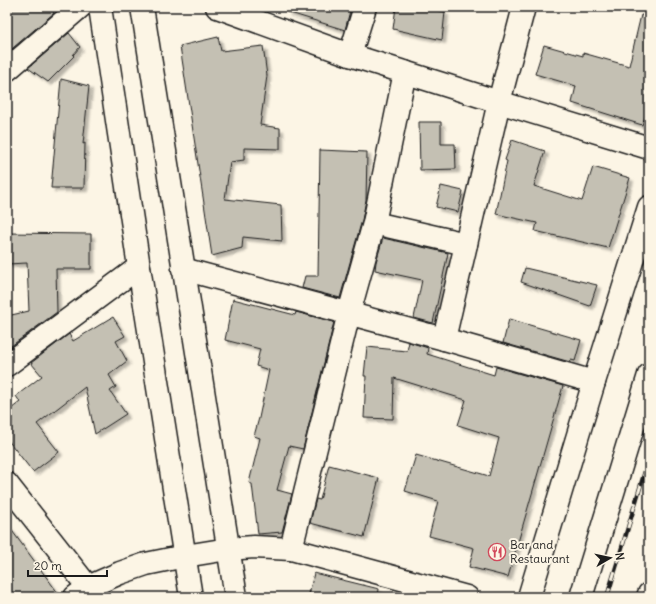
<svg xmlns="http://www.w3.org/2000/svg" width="656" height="604" viewBox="0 0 656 604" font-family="Delius,sans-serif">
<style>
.building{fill:#c4c0b3;stroke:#1c1c1c;filter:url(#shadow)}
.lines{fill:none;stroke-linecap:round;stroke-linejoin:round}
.minor-casing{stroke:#1c1c1c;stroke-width:25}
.tertiary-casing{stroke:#1c1c1c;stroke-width:25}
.trunk-casing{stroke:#1c1c1c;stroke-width:25}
.minor{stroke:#fcf5e5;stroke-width:22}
.tertiary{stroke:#fcf5e5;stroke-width:22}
.trunk{stroke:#fcf5e5;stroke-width:22}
.rail-casing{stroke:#1c1c1c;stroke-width:4.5}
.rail{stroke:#fcf5e5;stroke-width:3;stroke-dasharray:9;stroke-linecap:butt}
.labels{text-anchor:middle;stroke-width:4;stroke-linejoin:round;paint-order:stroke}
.poi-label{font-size:12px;fill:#1c1c1c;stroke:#fcf5e5;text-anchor:start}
</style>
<defs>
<filter id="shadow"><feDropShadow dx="3.5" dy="3.5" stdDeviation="1" flood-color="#0004"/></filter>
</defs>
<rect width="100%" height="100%" fill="#fcf5e5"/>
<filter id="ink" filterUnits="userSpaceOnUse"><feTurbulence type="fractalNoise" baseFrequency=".025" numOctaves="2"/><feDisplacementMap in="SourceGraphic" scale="8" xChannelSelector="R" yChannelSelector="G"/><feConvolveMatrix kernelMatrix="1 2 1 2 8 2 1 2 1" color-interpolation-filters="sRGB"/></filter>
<g filter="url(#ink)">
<g class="building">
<polygon points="7,7 49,7 54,13 7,53"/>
<polygon points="288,7 351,7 345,30 287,12"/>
<polygon points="396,7 421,7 445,12 442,40 393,29"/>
<polygon points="641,15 649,16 649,107 642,125 572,103 576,86 535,74 544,45 583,56 583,53 629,66"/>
<polygon points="69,33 80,47 73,55 74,56 48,82 28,68"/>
<polygon points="218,37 221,51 263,46 267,76 260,125 280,128 280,149 244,148 244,160 230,162 225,199 281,205 282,241 243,237 242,248 212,256 180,46"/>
<polygon points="61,79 89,86 83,144 85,143 84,188 51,188"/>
<polygon points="419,122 441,122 441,144 455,144 456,169 420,170"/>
<polygon points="512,140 545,151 534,186 582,201 593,167 630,178 608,248 535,231 537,223 496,214 507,161 505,160"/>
<polygon points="320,150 367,152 366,200 362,220 340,298 302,288 305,276 318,276"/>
<polygon points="441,186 463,191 458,212 436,207"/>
<polygon points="7,233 91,234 91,269 56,269 57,312 7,349 7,316 29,311 27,263 7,264"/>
<polygon points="383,238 448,253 433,323 414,318 422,280 375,270 376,262"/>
<polygon points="525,268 597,285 590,306 521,282"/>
<polygon points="233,299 295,315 296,312 334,322 303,449 289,446 277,490 292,494 282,532 258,534 252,484 249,483 260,438 254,436 259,418 269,370 256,366 260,349 225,340"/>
<polygon points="113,317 125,336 116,341 127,361 109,375 116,387 110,391 126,414 95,434 85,387 37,424 59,452 33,472 7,439 7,412 20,402 16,396 42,376 31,363 69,334 73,341"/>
<polygon points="509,319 581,340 575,361 571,360 570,362 503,343"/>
<polygon points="409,342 428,348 427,354 494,375 496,367 563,386 508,577 469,567 474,548 429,536 438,501 405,491 416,455 489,476 499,438 458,425 466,400 394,378 393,419 364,418 366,376 364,376 367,347 407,351"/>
<polygon points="329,465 379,478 364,537 310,523 316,499 320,500"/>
<polygon points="7,524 61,597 7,597"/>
<polygon points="314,573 379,589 378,597 321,597 309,594"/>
</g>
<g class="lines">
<defs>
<g id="minor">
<polyline points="217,7 350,55 499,102 649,148"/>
<polyline points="350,55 365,7"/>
<polyline points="7,70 80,7"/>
<polyline points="374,223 466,244"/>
<polyline points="183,269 444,339 594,382"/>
<polyline points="444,339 499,102 524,7"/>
<polyline points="7,365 139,267"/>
<polyline points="7,484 88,587"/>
<polyline points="291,549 349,313 374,223 405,72"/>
<polyline points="75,597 88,587 120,573 146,564 185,556 228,549 254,547 291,549 467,597"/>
<polyline points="529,597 594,382 649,207"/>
<polyline points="648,597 649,594"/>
</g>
<g id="tertiary">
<polyline points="100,7 139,267 191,597"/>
<polyline points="142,7 236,597"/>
</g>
<polyline id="trunk" points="581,597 649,375"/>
</defs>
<use href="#minor" class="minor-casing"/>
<use href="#tertiary" class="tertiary-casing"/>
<use href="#trunk" class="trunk-casing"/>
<use href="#minor" class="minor"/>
<use href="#tertiary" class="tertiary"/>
<use href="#trunk" class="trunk"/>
<defs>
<polyline id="rail" points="607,597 649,458"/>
</defs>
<use href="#rail" class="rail-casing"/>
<use href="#rail" class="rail"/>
</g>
</g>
<defs>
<symbol id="restaurant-ring" viewBox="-11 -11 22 22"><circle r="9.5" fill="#fcf5e5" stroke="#d1495b" stroke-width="1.5"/><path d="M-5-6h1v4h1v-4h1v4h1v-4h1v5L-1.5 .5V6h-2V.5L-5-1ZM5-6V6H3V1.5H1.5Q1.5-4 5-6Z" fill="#d1495b"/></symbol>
</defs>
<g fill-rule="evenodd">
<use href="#restaurant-ring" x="487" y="542" width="20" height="20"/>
</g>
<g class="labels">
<g class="poi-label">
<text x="510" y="549">Bar and<tspan x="510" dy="14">Restaurant</tspan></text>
</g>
</g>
<rect width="656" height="604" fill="none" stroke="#fcf5e5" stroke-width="24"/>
<rect x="12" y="12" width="632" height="580" fill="none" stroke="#1c1c1c" stroke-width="1.5" filter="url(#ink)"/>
<g transform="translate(610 558) rotate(81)" stroke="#fcf5e5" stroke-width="3" paint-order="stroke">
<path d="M0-3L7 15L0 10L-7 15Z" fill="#1c1c1c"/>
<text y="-6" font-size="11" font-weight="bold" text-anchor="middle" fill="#1c1c1c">N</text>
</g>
<path d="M28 570v6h79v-6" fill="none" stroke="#1c1c1c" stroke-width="2"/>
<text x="34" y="570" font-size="12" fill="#1c1c1c" stroke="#fcf5e5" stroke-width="3" paint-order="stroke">20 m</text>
</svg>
